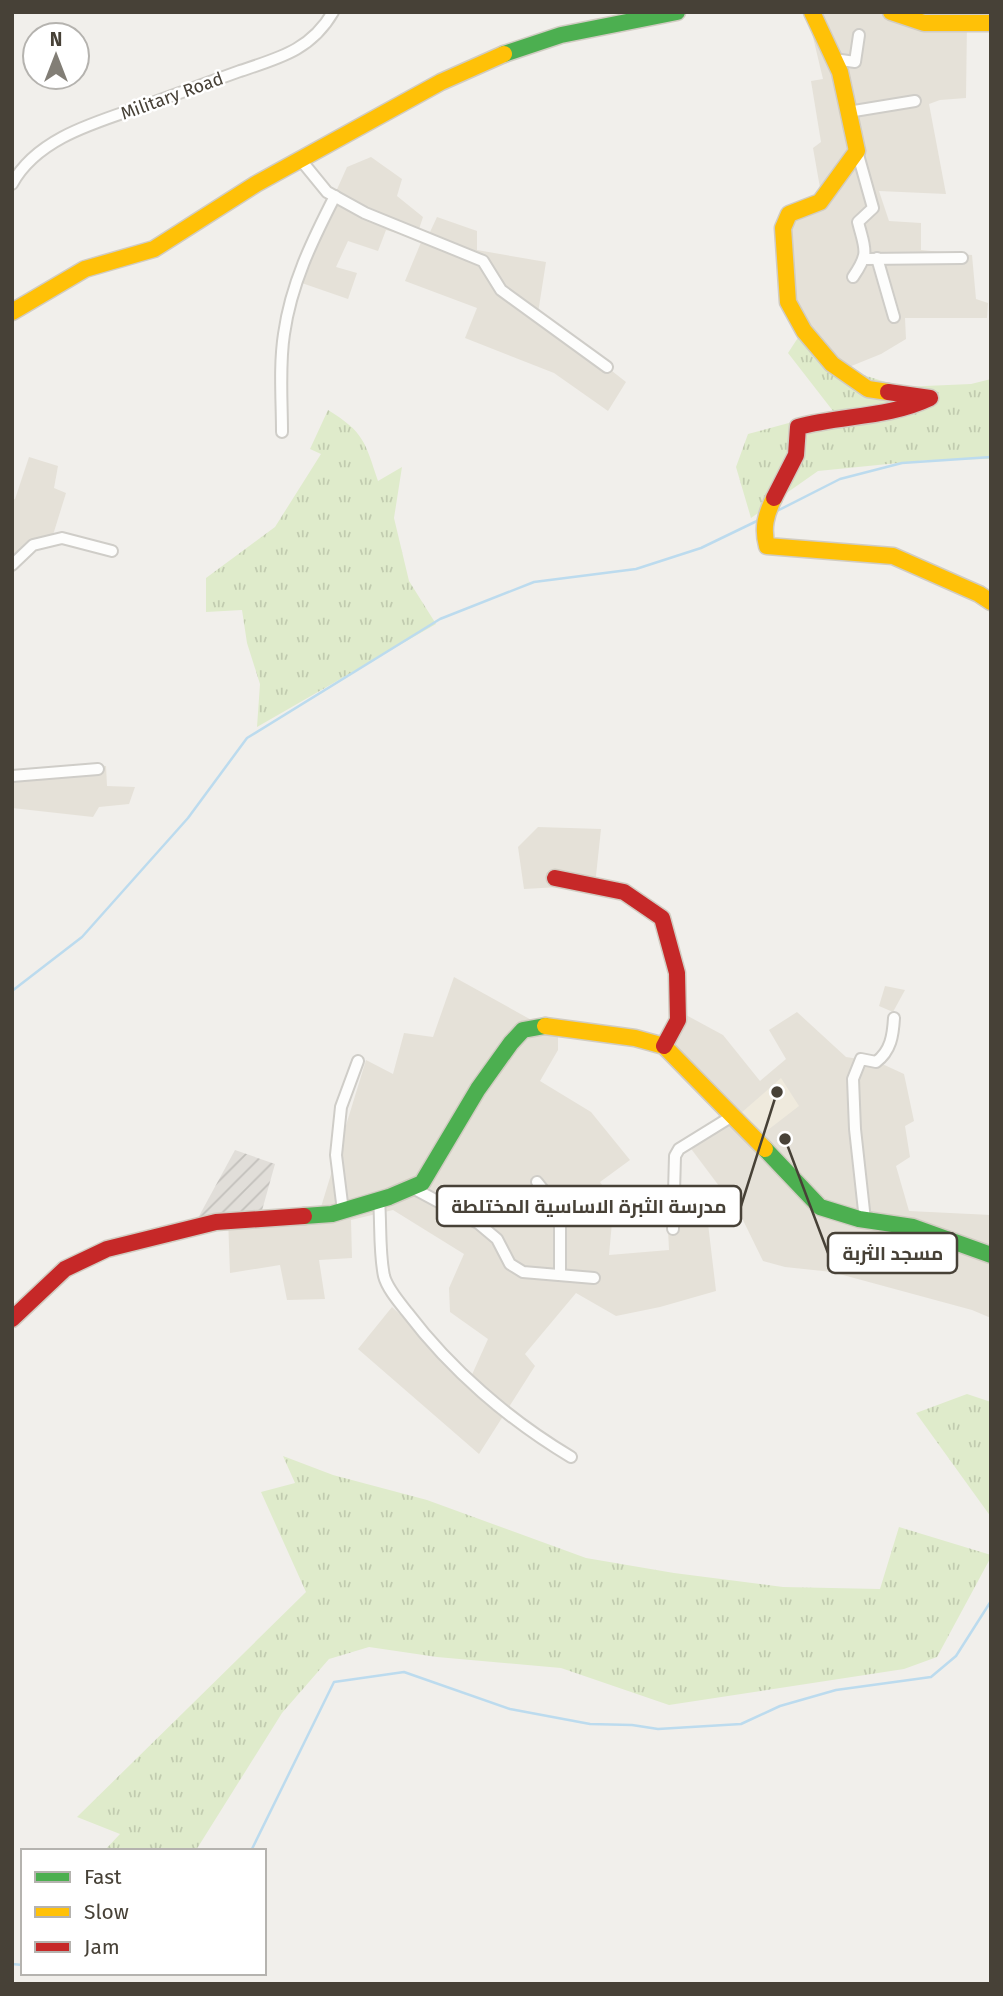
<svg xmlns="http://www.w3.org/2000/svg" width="1003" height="1996" viewBox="0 0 1003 1996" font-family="'Fira Sans',Cairo,sans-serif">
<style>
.residential{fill:#e5e1d8}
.industrial{fill:url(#industrial-furrows)}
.education{fill:#efeadd}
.grass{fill:url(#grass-tufts)}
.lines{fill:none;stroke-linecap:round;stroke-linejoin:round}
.stream{stroke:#bcdbee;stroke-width:2.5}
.street-casing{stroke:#cfcdc8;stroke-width:14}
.fast-casing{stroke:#d1ccc2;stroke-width:19}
.slow-casing{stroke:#d1ccc2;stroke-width:19}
.jam-casing{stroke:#d1ccc2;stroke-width:19}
.street{stroke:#fdfdfc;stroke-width:10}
.fast{stroke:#4caf50;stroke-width:16}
.slow{stroke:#ffc107;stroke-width:16}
.jam{stroke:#c62828;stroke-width:16}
.labels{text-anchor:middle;stroke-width:5;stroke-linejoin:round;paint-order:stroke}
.street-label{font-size:18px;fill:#474137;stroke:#fff}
.leader{fill:none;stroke:#474137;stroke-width:2.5}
.callout-dot{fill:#474137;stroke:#fff;stroke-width:2.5}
.callout{fill:#fff;stroke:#474137;stroke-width:2.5}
.callout-label{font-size:19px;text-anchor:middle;font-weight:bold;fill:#474137}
</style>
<defs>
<pattern id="industrial-furrows" width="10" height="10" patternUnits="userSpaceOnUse" patternTransform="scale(1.75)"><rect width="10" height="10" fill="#e1ded9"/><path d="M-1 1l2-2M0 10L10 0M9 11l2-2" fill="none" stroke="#c2c0bb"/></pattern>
<pattern id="grass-tufts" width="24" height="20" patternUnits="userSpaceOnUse" patternTransform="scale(1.75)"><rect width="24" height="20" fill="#dfebcb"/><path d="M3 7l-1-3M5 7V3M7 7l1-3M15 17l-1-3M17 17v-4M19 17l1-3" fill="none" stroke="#c1cbaf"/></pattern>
</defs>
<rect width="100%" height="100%" fill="#f1efeb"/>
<g class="residential">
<polygon points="807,12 923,12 922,18 967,22 966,98 940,100 929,104 946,194 879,191 889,221 921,223 921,250 972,255 976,299 988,303 987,318 905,318 906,339 881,354 844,369 790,312 785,224 822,199 813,148 821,142 811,81 823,79"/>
<polygon points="371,157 402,179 397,196 423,217 419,229 430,232 437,217 477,231 477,250 546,262 538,313 626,382 608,411 554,373 465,338 477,308 405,281 422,240 386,230 378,251 348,241 336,267 357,273 348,299 296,281 347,167"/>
<polygon points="29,457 58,466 54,488 66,493 53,535 12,568 12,500 15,499"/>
<polygon points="106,766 107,786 135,787 129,804 99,807 93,817 12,808 12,775"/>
<polygon points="538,827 601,829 595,885 524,889 518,847"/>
<polygon points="454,977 535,1022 558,1022 558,1050 540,1081 591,1112 630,1160 600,1182 611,1197 612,1222 609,1255 669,1250 667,1209 696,1204 707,1215 716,1291 660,1307 616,1316 576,1293 525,1354 535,1366 479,1454 358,1349 392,1307 470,1379 488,1339 450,1312 449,1288 464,1254 393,1210 351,1220 352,1258 319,1260 325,1299 287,1300 280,1265 230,1273 228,1218 321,1207 366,1060 393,1074 404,1033 433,1037"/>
<polygon points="885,986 905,990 893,1012 879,1006"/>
<polygon points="797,1012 846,1057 878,1062 904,1074 914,1121 905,1126 910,1157 896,1166 909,1211 991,1215 991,1318 972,1310 832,1272 785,1267 763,1261 740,1214 689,1146 724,1110 671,1042 686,1015 723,1035 760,1081 786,1059 769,1030"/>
</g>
<polygon class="industrial" points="235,1150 275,1164 261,1214 228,1218 198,1218"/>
<polygon class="education" points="781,1078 799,1106 764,1133 741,1113"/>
<g class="grass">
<polygon points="801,333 844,369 902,387 971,384 991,379 991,459 928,460 818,471 751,518 736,467 748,434 833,411 788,353"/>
<path d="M328,410C364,432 365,442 378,481L402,467L394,518L409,581L436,624L257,727L260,684L247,643L242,610L206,612V578L275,527L321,454L310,449Z"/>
<polygon points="967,1394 991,1402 991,1517 916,1413"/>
<polygon points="283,1456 333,1475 427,1500 586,1558 674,1573 783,1587 880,1589 899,1527 991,1555 991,1557 937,1657 904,1669 669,1705 561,1668 437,1657 369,1647 329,1659 282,1713 198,1847 194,1851 104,1851 120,1834 77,1817 306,1592 261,1492 295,1483"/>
</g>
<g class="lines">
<g class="stream">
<polyline points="775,512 840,479 902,463 991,457"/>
<polyline points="12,991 82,937 188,818 247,738 440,619 534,582 636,569 701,548 759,520"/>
<polyline points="251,1851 334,1682 404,1672 510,1709 590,1724 632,1725 658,1729 741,1724 780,1706 836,1690 931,1677 956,1656 991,1601"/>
<polyline points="12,1964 23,1965"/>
</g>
<defs>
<g id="street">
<polyline points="834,59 855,62 859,35"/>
<polyline points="848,112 915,101"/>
<polyline points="300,159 327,192 365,213 483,261 501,290 607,367"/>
<path d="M12,184C38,136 101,121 149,104C179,93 210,82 240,71C279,58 311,50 333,12"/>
<polyline points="877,258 894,317"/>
<polyline points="865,259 962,258"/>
<path d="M853,277C870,252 865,250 858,222L873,208L857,151"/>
<path d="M282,432C282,400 279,366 284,334C291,284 312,241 335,196"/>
<polyline points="12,565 33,545 62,538 112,551"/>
<polyline points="12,776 98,769"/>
<polyline points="537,1182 560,1211 560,1275"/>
<polyline points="411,1187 478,1223 497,1239 510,1264 523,1272 594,1278"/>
<path d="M379,1200C381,1224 379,1252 384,1276C387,1288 399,1302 407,1312C451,1370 509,1420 571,1457"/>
<polyline points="343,1211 336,1155 341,1107 358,1061"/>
<path d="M865,1220L855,1129L853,1079L861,1059L876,1062C891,1051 893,1035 894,1018"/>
<polyline points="673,1229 675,1156 679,1149 734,1115"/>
</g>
<g id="fast">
<polyline points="504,54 561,35 677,12"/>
<polyline points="765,1149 820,1207 859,1219 913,1227 991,1255"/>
<polyline points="304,1216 332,1214 389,1197 422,1183 478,1089 511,1043 523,1030 545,1026"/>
</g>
<g id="slow">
<polyline points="812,12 840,72 857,151 820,202 789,214 783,228 788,302 804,331 832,364 868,389 888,392"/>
<polyline points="891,12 924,23 991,23"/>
<polyline points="12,312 85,269 154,249 256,184 441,82 504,54"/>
<path d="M774,498C766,514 762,528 767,546L893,556L979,594L991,602"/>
<polyline points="545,1026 635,1038 664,1046 765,1149"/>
</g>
<g id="jam">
<path d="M774,498L796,455L798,427C842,415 888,418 930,398L888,392"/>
<polyline points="555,878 624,892 662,918 677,973 678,1020 664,1046"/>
<polyline points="12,1319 65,1269 107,1249 216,1222 304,1216"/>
</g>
</defs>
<use href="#street" class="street-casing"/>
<use href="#fast" class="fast-casing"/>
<use href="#slow" class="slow-casing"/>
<use href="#jam" class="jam-casing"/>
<use href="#street" class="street"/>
<use href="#fast" class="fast"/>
<use href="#slow" class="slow"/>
<use href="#jam" class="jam"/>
</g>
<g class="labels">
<g class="street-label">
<text transform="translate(172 96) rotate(-20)" y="6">Military Road</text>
</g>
</g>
<path class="leader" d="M777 1092L741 1206M785 1139L828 1253"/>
<g class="callout-dot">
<circle cx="777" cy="1092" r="7"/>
<circle cx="785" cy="1139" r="7"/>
</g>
<g class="callout">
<rect x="437" y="1186" width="304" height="40" rx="7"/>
<rect x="828" y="1233" width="129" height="40" rx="7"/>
</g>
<g class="callout-label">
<text x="589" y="1213">مدرسة الثبرة الاساسية المختلطة</text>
<text x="893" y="1260">مسجد الثربة</text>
</g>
<rect width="1003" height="1996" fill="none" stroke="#474137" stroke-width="28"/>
<rect x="21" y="1849" width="245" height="126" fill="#ffffff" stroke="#b5b3af" stroke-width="2"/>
<rect x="35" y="1872" width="35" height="10" fill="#4caf50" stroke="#b5b3af" stroke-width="2"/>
<text x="84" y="1884" font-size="21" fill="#474137">Fast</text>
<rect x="35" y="1907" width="35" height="10" fill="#ffc107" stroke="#b5b3af" stroke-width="2"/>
<text x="84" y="1919" font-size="21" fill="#474137">Slow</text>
<rect x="35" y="1942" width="35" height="10" fill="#c62828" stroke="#b5b3af" stroke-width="2"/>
<text x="84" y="1954" font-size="21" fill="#474137">Jam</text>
<g transform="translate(56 56)"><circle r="33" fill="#ffffff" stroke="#b5b3af" stroke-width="2"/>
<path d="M0-5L12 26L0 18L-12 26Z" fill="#827e76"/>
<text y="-10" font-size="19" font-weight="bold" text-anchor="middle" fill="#474137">N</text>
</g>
</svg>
